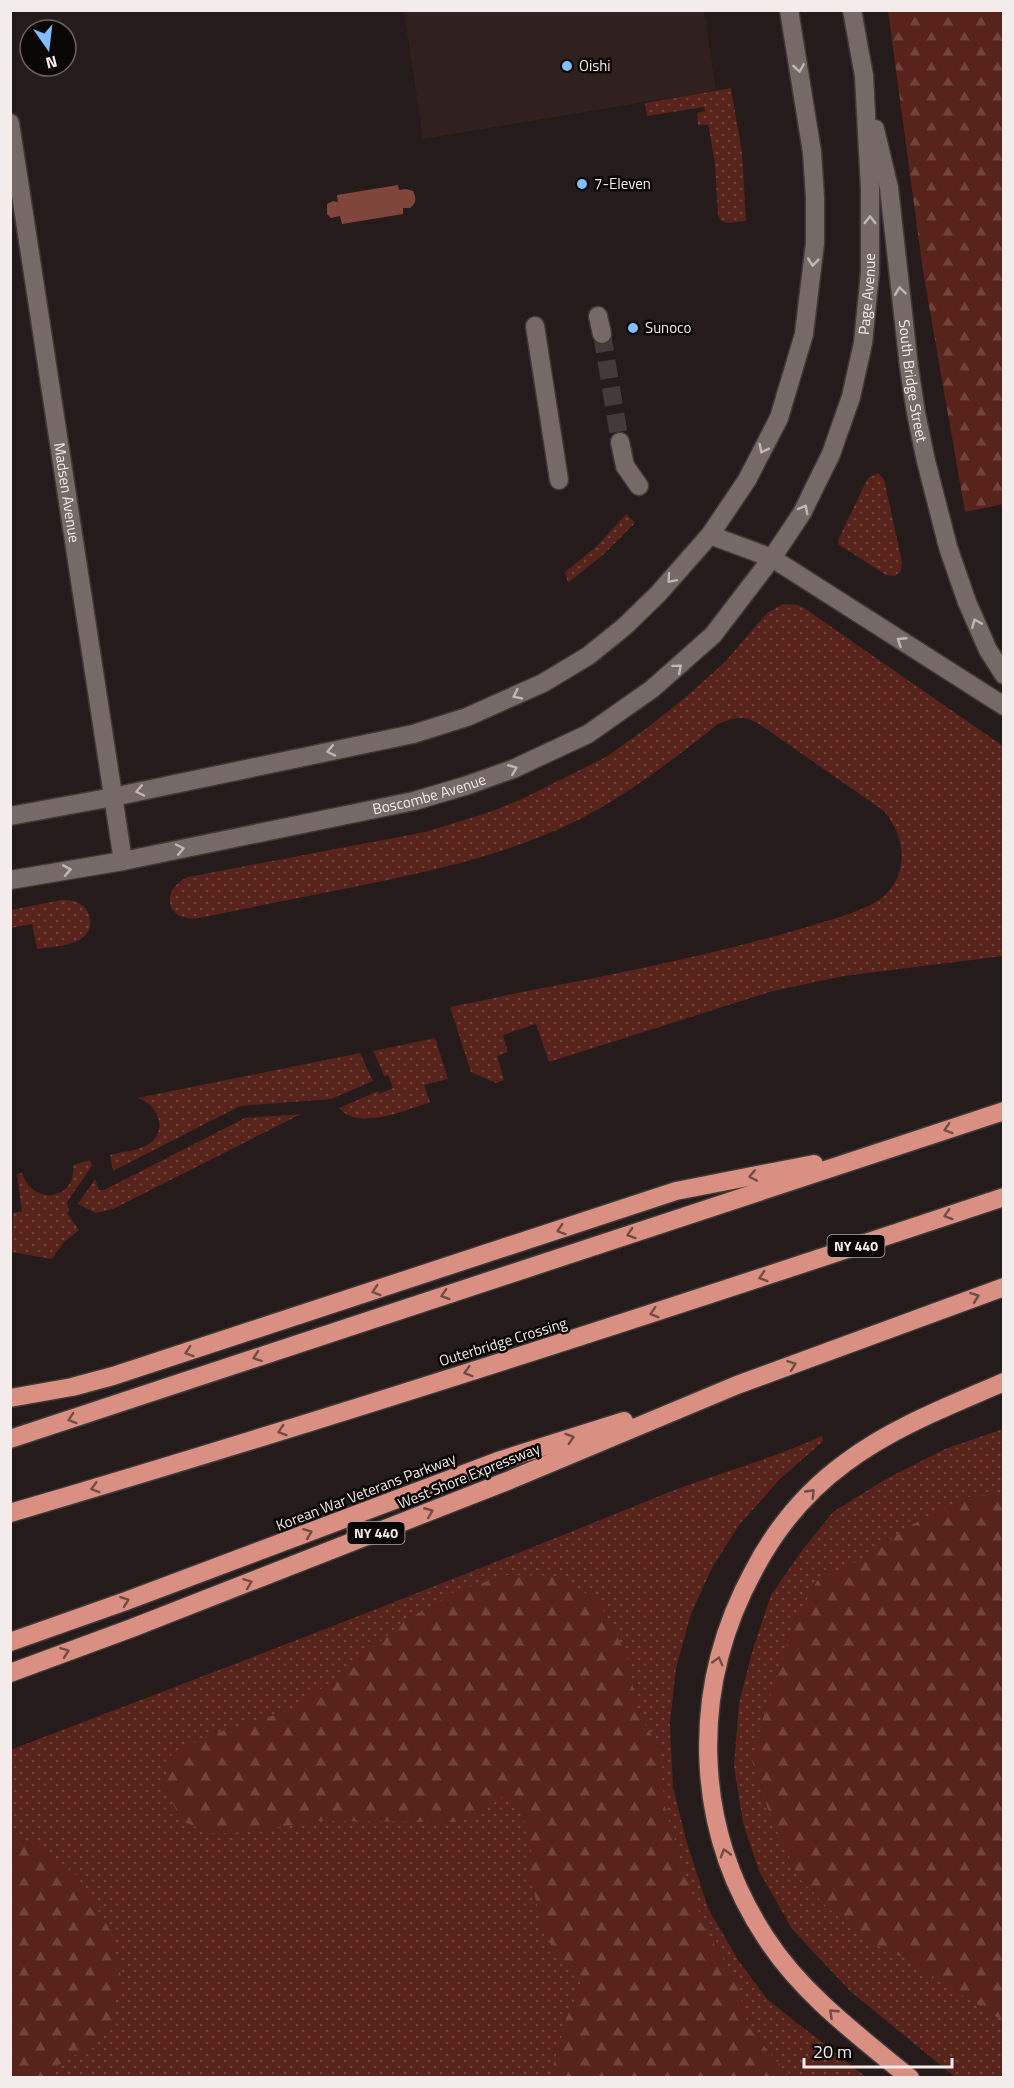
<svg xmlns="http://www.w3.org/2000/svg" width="1014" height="2088" viewBox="0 0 1014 2088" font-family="'Titillium Web',sans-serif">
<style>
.built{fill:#31211e}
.green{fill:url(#green-dots)}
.forest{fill:url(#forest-firs)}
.water{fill:#81463b}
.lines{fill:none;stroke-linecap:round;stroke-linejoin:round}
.minor-tunnel{stroke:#443a39;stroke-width:18;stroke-dasharray:18 9;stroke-linecap:butt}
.minor-casing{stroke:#403937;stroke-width:21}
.highway-casing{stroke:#403937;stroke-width:21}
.minor{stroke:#766a67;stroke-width:18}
.highway{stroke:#d98f81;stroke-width:18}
.oneway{stroke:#c1b8b6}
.oneway2{stroke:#724b44}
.poi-dot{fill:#80bdfa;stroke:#0b0706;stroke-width:2}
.labels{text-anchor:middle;stroke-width:5;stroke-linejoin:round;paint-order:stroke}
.shield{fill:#0b0706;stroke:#ada7a6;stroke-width:1.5}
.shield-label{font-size:14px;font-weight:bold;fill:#f3ecea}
.poi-label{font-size:15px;fill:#f3ecea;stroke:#0b0706;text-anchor:start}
.street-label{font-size:15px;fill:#f3ecea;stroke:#0b0706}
</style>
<defs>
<pattern id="green-dots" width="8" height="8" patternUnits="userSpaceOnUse" patternTransform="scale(1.5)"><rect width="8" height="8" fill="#57231a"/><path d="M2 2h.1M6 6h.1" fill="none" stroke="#70433b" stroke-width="1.8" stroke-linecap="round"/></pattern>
<pattern id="forest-firs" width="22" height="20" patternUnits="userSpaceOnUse" patternTransform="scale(1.5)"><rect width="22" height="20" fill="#57231a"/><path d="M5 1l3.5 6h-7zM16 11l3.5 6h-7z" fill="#70433b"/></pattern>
</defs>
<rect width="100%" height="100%" fill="#251b1a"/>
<polygon class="built" points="404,11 704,11 716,90 423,139"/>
<g class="green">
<polygon points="731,88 742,153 746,221 728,223 721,221 718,215 715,165 709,128 708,125 698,125 697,113 705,111 704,107 647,116 645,103"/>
<polygon points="878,473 884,479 902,562 901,571 895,576 886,575 838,544 839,538 868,478"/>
<polygon points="626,514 635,523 605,553 568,583 565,572 597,546"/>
<path d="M783,604L797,605L804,608L1003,746V956L844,976L773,991L549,1062L536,1024L503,1035L508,1052L497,1056L504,1080L496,1083L471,1072L450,1007C473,1003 495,998 517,993C612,975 707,956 800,929C822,922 868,911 884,896C910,872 905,836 884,811L759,724C744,715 734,717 718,724C675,758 633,791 584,817C518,851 445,868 373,883C315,895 257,906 199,918C166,923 159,890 188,877L425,832L490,812L524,798L606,757L647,728L687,696L725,662L767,613Z"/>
<path d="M61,900C67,900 75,900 80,904C92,910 94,928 84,937C73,946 51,947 37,949L32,924L11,928V910Z"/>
<path d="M435,1038L448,1079L424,1085L430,1102C407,1110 358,1131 339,1108L378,1091L379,1094L393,1088L388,1075L385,1077L373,1051Z"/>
<path d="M360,1053L373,1081L331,1099L240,1106L113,1171L110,1155C121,1152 136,1151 147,1145C169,1133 159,1104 137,1098Z"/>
<polygon points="301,1114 113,1209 96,1213 78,1204 95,1179 99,1190 104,1190 245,1118"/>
<path d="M90,1160L92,1166L67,1202L69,1212L67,1213L79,1230L64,1242L52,1259L11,1252L13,1213L22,1211L17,1174L22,1173C33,1207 77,1200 73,1165Z"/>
<polygon points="1003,1429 1003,2077 955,2077 850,1991 792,1929 759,1871 743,1823 734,1766 739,1703 753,1649 771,1595 803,1549 833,1512 886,1479 945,1449"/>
<path d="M822,1436L823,1441L779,1480L739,1525L712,1568L691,1614L676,1668L670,1724L673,1787L687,1843L708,1908L738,1960L768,2000L866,2077H11L10,1750C225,1668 439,1586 652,1499C707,1476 767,1461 822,1436Z"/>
</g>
<g class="forest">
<polygon points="888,11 1003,11 1003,504 965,512 923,271"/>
<polygon points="1003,1493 1004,1493 1003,2021 904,1958 863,1939 824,1904 798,1877 769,1812 752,1761 763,1718 794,1623 817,1581 858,1561 913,1524 968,1497"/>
<polygon points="507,1575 555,1576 598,1601 627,1655 637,1710 658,1746 665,1807 683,1869 705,1928 736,1981 749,2028 784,2070 797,2077 550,2077 568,2014 581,1986 576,1968 562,1959 544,1935 530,1875 531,1844 525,1822 513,1802 502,1797 476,1816 453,1822 316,1821 257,1831 215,1834 182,1821 163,1784 172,1752 227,1729 292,1710 348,1669 403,1622 454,1592"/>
<polygon points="11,1836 44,1848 77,1876 111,1932 121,1977 112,2019 89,2046 55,2067 50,2077 11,2077"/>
</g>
<path class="water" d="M398,185L399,190L406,189L413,191C417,199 416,203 410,208H403V214L342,224L340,216L331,218L327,214V204L333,201L338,202L337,195Z"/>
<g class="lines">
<polyline class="minor-tunnel" points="602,334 620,442"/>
<defs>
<g id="minor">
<path id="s1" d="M10,123L123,861"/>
<path id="s2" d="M875,129L889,188L909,367L916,413L926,461L948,547L967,602L988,650L1004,675"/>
<polyline points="598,316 602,334"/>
<polyline points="535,326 559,480"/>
<polyline points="620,442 625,466 639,486"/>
<polyline points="710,535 772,558 1004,706"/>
<polyline points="10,816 113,797 413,734 467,717 543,683 588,656 624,627 658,594 710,535 747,480 779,418 804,334 815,243 815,197 812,152 789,10"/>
<path id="s3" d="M10,880L123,861L414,801L465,786L513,769L588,734L652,689L713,635L772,558L802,513L831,454L851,397L863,343L870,272V189L864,76L852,10"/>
</g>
<g id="highway">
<polyline points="10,1398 72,1387 113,1376 676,1191 814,1164"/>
<polyline points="10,1439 1004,1111"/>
<path d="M10,1513C344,1415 674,1307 1004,1197"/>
<polyline points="10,1642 126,1601 501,1460 624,1421"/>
<polyline points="10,1673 132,1628 510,1480 737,1385 1004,1287"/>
<path d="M910,2078C859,2036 802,1994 766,1938C692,1826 690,1687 754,1570C776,1528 807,1491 845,1463C893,1427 949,1406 1004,1382"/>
</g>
</defs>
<use href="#minor" class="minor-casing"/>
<use href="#highway" class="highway-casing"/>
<use href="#minor" class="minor"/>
<use href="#highway" class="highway"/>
</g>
<defs><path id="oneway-chevron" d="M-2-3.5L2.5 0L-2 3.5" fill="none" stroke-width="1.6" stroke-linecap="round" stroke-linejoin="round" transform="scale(1.5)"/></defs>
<g class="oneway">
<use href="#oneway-chevron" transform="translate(799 68) rotate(81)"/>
<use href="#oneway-chevron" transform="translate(870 220) rotate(-90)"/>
<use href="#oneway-chevron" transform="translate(813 262) rotate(96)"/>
<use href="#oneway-chevron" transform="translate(900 291) rotate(-97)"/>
<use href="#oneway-chevron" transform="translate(763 449) rotate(117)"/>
<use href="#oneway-chevron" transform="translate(804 509) rotate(-62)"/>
<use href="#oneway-chevron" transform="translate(671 579) rotate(131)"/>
<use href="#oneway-chevron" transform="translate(976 623) rotate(-113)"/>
<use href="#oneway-chevron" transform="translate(901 641) rotate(-147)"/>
<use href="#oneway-chevron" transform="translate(678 668) rotate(-40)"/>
<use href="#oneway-chevron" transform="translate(517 695) rotate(155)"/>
<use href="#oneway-chevron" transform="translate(331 751) rotate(168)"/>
<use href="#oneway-chevron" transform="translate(513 769) rotate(-22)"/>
<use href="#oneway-chevron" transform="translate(140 791) rotate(168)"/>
<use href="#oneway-chevron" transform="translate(180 849) rotate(-12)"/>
<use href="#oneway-chevron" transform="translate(67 870) rotate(-10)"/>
</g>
<g class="oneway2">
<use href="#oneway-chevron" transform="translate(948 1129) rotate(162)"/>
<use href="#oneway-chevron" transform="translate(753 1176) rotate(169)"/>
<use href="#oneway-chevron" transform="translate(948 1215) rotate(162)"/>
<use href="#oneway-chevron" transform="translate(561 1230) rotate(162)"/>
<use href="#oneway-chevron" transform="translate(631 1234) rotate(162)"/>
<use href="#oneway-chevron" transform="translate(763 1277) rotate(162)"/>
<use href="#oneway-chevron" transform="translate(376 1291) rotate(162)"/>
<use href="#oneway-chevron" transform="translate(445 1295) rotate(162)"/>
<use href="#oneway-chevron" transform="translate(975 1297) rotate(-20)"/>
<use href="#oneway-chevron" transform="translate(654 1313) rotate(162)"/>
<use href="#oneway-chevron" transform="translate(189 1352) rotate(162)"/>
<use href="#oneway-chevron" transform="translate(257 1357) rotate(161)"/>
<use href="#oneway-chevron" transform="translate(792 1365) rotate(-20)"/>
<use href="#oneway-chevron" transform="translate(468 1372) rotate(163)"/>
<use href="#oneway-chevron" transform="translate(72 1419) rotate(162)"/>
<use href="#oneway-chevron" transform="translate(282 1431) rotate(162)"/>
<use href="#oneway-chevron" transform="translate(570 1438) rotate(-18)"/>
<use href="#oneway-chevron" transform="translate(95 1488) rotate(164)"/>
<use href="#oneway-chevron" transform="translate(811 1493) rotate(-46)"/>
<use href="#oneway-chevron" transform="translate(429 1512) rotate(-22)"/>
<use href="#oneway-chevron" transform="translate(308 1533) rotate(-21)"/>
<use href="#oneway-chevron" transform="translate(248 1583) rotate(-21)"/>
<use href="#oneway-chevron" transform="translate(125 1601) rotate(-20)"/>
<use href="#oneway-chevron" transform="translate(65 1652) rotate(-20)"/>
<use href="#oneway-chevron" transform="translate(718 1661) rotate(-75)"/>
<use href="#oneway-chevron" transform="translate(725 1853) rotate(-106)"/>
<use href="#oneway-chevron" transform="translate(833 2013) rotate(-137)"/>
</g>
<g class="poi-dot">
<circle cx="567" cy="66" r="6"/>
<circle cx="582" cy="184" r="6"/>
<circle cx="633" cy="328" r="6"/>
</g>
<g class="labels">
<g class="shield">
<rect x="827.5" y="1235" width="57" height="22" rx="4.5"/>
<rect x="347.5" y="1522" width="57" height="22" rx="4.5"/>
</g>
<g class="shield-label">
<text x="856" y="1251">NY 440</text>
<text x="376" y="1538">NY 440</text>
</g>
<g class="poi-label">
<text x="579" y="71">Oishi</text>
<text x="594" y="189">7-Eleven</text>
<text x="645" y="333">Sunoco</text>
</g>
<g class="street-label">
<text dy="5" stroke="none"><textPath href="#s3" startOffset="1140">Page Avenue</textPath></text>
<text dy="5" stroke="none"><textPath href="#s2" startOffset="255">South Bridge Street</textPath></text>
<text dy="5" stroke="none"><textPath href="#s1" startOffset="374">Madsen Avenue</textPath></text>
<text dy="5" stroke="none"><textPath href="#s3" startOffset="428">Boscombe Avenue</textPath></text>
<text transform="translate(503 1342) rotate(-17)" y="5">Outerbridge Crossing</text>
<text transform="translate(469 1476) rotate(-22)" y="5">West Shore Expressway</text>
<text transform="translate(366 1492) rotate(-21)" y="5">Korean War Veterans Parkway</text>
</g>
</g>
<rect width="1014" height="2088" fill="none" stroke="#f3ecea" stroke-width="24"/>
<g transform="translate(48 48) rotate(166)"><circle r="28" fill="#0b0706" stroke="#686361" stroke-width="1.5"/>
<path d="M0-4.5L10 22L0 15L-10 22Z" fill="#80bdfa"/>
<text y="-9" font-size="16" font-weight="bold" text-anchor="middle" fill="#f3ecea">N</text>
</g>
<path d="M804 2058v9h148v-9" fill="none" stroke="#f3ecea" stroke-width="3"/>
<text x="813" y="2058" font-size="18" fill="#f3ecea" stroke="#0b0706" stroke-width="4.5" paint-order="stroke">20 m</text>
</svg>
